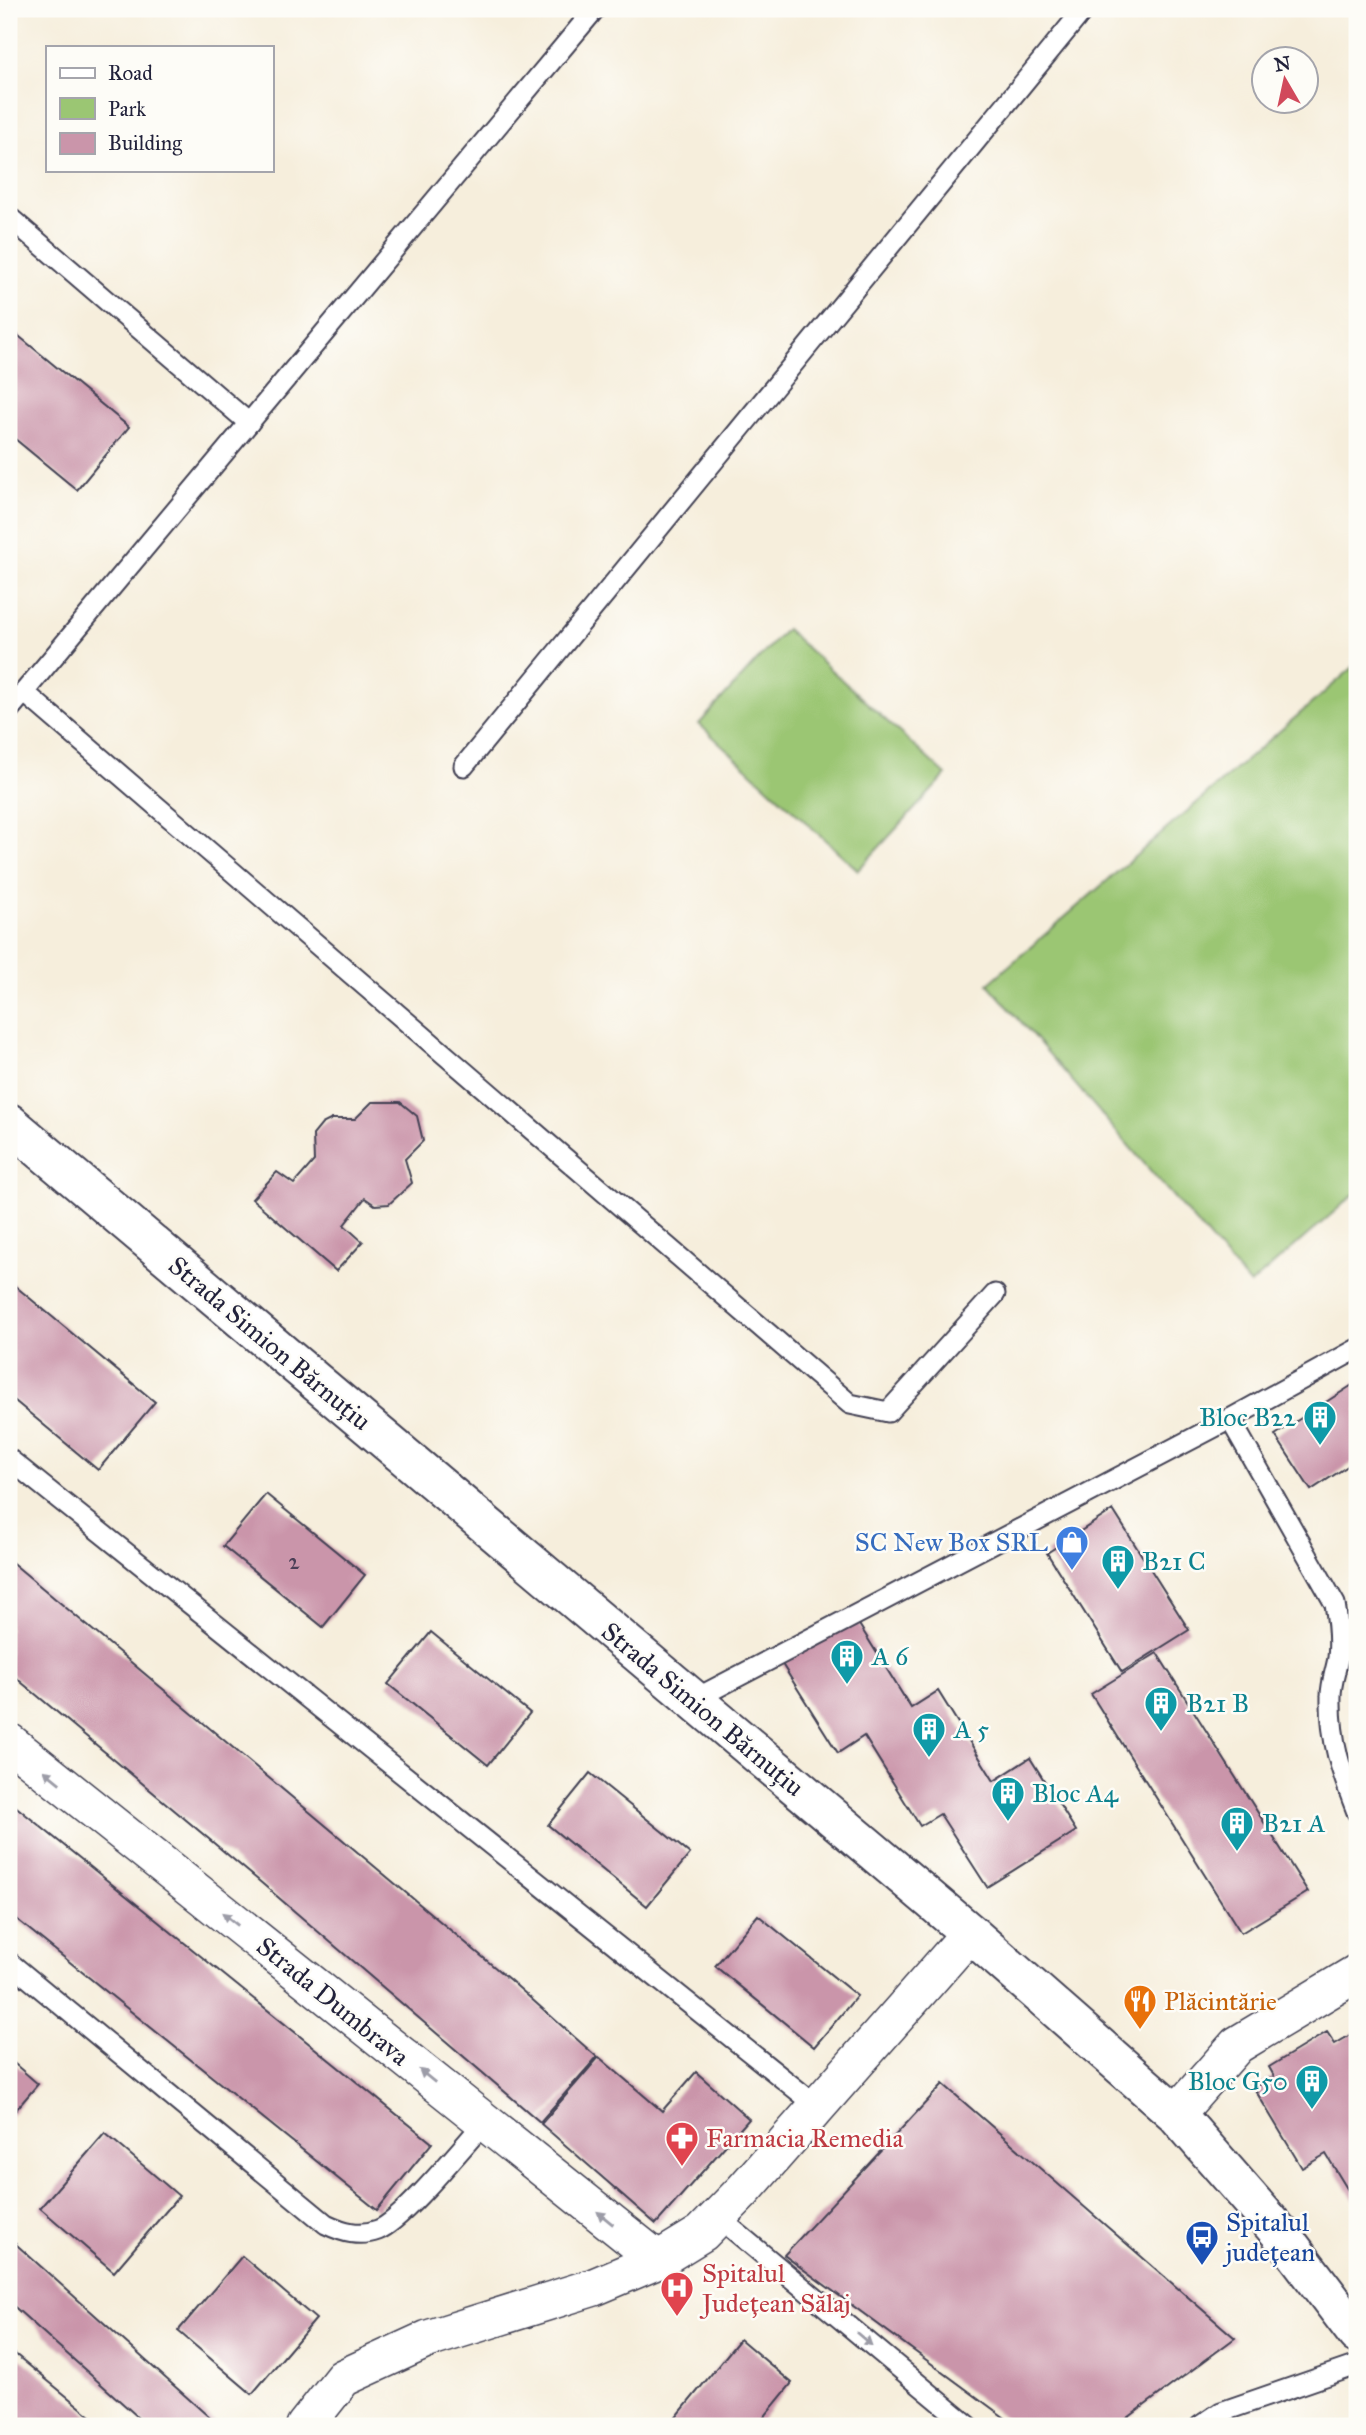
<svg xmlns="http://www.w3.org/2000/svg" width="1366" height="2435" viewBox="0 0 1366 2435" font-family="'IM FELL Great Primer',serif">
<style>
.green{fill:#9bc673;stroke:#5e7457;stroke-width:2}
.building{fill:#ca95aa}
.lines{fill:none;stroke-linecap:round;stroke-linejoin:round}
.lane-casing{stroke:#424153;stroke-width:23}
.street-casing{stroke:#424153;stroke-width:40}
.secondary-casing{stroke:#424153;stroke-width:42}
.lane{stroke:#fff;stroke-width:19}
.street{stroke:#fff;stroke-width:37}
.secondary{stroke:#fff;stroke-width:38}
.oneway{fill:#9c9ca7}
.labels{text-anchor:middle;stroke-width:5;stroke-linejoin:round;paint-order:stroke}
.number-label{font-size:23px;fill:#4c3f57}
.street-label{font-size:26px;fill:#22223b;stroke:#fdfcf7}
.culture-label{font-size:26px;fill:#0d838f;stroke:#fdfcf7;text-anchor:start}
.shop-label{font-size:26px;fill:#366cbe;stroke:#fdfcf7;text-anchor:end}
.food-label{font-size:26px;fill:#c56008;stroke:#fdfcf7;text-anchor:start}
.health-label{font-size:26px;fill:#be3a42;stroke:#fdfcf7;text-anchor:start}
.transit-label{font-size:26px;fill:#164399;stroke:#fdfcf7;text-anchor:start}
</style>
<rect width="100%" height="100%" fill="#fdfcf7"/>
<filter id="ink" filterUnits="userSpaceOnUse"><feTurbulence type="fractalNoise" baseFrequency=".0143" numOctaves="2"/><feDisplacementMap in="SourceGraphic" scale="14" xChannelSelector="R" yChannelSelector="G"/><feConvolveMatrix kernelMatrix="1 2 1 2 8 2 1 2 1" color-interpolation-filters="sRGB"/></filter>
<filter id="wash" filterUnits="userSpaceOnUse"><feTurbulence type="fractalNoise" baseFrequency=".00686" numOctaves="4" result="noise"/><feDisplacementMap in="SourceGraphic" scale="28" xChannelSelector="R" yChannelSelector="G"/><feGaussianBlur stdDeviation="1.57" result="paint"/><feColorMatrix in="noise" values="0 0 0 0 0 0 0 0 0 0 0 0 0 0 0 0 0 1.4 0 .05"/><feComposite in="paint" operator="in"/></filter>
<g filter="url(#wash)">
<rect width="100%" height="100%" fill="#f6eedc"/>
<g class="green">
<polygon points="786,629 946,775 858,870 699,724"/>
<polygon points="1357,664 1357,1192 1250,1285 988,984"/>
</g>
<g id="blocks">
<g class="building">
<polygon points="9,328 129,427 77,490 9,434"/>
<polygon points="372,1102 400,1102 417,1116 423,1141 405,1159 412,1183 389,1204 375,1205 365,1198 344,1225 363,1242 336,1271 252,1199 277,1172 294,1184 314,1161 313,1135 322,1124 332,1119 355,1119"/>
<polygon points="9,1281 155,1402 98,1470 9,1396"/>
<polygon points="1357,1382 1357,1460 1311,1490 1275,1435"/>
<polygon points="266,1494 365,1575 323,1627 223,1546"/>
<polygon points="1113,1510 1189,1630 1122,1672 1047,1553"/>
<polygon points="9,1560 510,1980 597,2057 540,2122 258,1880 9,1672"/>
<polygon points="855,1618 911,1708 938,1691 994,1781 1030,1758 1076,1831 987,1887 940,1814 920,1826 864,1736 838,1753 782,1664"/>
<polygon points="431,1632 530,1713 488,1765 388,1684"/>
<polygon points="1157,1653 1308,1892 1241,1933 1091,1694"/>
<polygon points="590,1773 690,1854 647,1906 548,1825"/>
<polygon points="9,1801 432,2143 377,2210 9,1913"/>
<polygon points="758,1915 857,1996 814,2047 715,1966"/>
<polygon points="1357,2031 1357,2205 1326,2154 1302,2168 1254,2088 1274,2076 1269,2067 1327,2032 1335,2044"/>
<polygon points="599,2057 662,2111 696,2072 749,2119 656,2224 541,2124"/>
<polygon points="9,2059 38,2084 9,2118"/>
<polygon points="943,2084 1235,2338 1117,2426 1016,2426 784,2255"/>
<polygon points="105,2133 179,2196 114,2272 40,2208"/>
<polygon points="9,2238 219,2426 148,2426 9,2302"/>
<polygon points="242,2256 316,2319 252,2394 178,2331"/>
<polygon points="740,2339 792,2383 757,2426 669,2426"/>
<polygon points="9,2349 103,2426 9,2426"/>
</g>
</g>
</g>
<g filter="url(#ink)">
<use href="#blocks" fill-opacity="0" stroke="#424153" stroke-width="2"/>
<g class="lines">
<defs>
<g id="lane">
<polyline points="9,217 249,423"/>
<polyline points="24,692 850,1404 888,1412 995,1294"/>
<polyline points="9,710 595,9"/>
<polyline points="464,766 1084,9"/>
<path d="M1230,1419L1335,1604C1338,1622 1340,1639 1338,1658C1336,1670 1331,1683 1331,1696C1330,1741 1341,1771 1357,1812"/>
<polyline points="9,1459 817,2106"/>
<polyline points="693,1700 1230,1419 1357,1349"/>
<path d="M9,1962L326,2224C343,2232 359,2237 378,2230C402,2221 464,2145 485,2122"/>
<polyline points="718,2217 969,2426"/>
<polyline points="1200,2426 1221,2412 1357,2365"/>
</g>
<g id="street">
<polyline points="9,1742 658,2260"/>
<polyline points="1176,2114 1237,2045 1357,1973"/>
<polyline points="305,2426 343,2378 428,2339 594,2287 658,2260 702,2233 743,2191 970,1933"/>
</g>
<polyline id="secondary" points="9,1123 970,1933 1176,2114 1285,2239 1357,2334"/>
</defs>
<use href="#lane" class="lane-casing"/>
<use href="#street" class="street-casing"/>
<use href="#secondary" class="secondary-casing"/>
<use href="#lane" class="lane"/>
<use href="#street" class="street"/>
<use href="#secondary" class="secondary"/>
</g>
<defs><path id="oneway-solid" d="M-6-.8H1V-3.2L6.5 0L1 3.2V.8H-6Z" transform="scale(1.75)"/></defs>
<g class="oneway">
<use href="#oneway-solid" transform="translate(52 1777) rotate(-141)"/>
<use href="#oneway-solid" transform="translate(230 1919) rotate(-141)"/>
<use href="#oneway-solid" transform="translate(427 2076) rotate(-141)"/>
<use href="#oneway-solid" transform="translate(605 2218) rotate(-141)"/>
<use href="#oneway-solid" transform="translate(864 2339) rotate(40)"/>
</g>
</g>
<defs>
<symbol id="building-pin" viewBox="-11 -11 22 30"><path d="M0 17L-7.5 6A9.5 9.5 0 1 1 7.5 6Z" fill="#0f9aa8" stroke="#fdfcf7"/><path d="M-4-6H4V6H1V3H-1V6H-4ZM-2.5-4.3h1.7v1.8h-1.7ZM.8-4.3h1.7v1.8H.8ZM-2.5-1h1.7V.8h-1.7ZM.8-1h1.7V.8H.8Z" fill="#fff"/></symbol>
<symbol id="shop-pin" viewBox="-11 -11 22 30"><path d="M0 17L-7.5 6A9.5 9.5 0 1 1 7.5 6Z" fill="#3f7fe0" stroke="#fdfcf7"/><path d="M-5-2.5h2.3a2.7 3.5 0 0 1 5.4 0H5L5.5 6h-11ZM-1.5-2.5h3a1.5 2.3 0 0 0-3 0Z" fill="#fff"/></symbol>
<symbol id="restaurant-pin" viewBox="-11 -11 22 30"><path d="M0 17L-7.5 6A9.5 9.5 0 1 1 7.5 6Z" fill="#e8710a" stroke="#fdfcf7"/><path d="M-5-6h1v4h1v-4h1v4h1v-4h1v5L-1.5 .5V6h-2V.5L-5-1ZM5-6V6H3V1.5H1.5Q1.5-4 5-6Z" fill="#fff"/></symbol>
<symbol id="pharmacy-pin" viewBox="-11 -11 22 30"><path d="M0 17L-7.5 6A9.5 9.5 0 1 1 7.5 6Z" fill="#e0444e" stroke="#fdfcf7"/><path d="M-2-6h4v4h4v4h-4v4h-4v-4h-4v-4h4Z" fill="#fff"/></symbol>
<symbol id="bus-pin" viewBox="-11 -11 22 30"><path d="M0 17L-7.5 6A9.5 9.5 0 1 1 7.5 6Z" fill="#1a4fb4" stroke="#fdfcf7"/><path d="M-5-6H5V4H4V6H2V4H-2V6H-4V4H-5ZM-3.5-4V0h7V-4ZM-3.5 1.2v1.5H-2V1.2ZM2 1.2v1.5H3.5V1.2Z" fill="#fff"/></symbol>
<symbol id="hospital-pin" viewBox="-11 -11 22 30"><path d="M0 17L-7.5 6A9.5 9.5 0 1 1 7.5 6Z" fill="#e0444e" stroke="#fdfcf7"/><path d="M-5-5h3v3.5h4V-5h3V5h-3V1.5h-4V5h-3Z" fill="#fff"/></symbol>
</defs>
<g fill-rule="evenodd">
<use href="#building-pin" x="1301" y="1398" width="38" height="52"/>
<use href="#shop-pin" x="1053" y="1523" width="38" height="52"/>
<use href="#building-pin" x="1099" y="1542" width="38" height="52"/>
<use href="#building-pin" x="828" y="1637" width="38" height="52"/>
<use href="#building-pin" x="1142" y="1684" width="38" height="52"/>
<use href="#building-pin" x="910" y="1710" width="38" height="52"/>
<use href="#building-pin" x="989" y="1774" width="38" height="52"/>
<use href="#building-pin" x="1218" y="1804" width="38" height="52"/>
<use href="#restaurant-pin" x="1121" y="1982" width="38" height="52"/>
<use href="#building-pin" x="1293" y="2062" width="38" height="52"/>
<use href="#pharmacy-pin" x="663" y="2119" width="38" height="52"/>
<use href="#bus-pin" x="1183" y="2218" width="38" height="52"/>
<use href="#hospital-pin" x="658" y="2269" width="38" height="52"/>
</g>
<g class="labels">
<g class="number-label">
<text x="294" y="1569">2</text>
</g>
<g class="street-label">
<text transform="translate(270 1343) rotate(40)" y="9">Strada Simion Bărnuțiu</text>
<text transform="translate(703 1709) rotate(40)" y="9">Strada Simion Bărnuțiu</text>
<text transform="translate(333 2001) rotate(39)" y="9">Strada Dumbrava</text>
</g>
<g class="culture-label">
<text x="1296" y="1426" text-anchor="end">Bloc B22</text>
<text x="1142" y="1570">B21 C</text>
<text x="872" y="1665">A 6</text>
<text x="1186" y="1712">B21 B</text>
<text x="954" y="1738">A 5</text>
<text x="1032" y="1802">Bloc A4</text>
<text x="1262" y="1832">B21 A</text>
<text x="1288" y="2090" text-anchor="end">Bloc G50</text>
</g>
<g class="shop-label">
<text x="1048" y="1551">SC New Box SRL</text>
</g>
<g class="food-label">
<text x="1164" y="2010">Plăcintărie</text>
</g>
<g class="health-label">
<text x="706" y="2147">Farmacia Remedia</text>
<text x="702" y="2282">Spitalul<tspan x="702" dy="30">Județean Sălaj</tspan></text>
</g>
<g class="transit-label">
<text x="1226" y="2231">Spitalul<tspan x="1226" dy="30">județean</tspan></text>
</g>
</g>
<rect width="1366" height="2435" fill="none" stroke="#fdfcf7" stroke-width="35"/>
<rect x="46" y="46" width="228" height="126" fill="#fdfcf7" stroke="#a5a5ac" stroke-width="2"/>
<rect x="60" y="68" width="35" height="10" fill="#ffffff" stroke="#a5a5ac" stroke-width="2"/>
<text x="108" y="80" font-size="21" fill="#22223b">Road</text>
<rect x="60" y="98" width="35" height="21" fill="#9bc673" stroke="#a5a5ac" stroke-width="2"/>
<text x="108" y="116" font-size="21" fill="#22223b">Park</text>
<rect x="60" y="133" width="35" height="21" fill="#ca95aa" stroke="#a5a5ac" stroke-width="2"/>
<text x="108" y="150" font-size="21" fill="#22223b">Building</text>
<g transform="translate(1285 80) rotate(351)"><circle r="33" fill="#fdfcf7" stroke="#a5a5ac" stroke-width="2"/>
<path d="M0-5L12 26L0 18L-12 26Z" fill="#d1495b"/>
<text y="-10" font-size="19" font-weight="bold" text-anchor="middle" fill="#22223b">N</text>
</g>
</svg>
